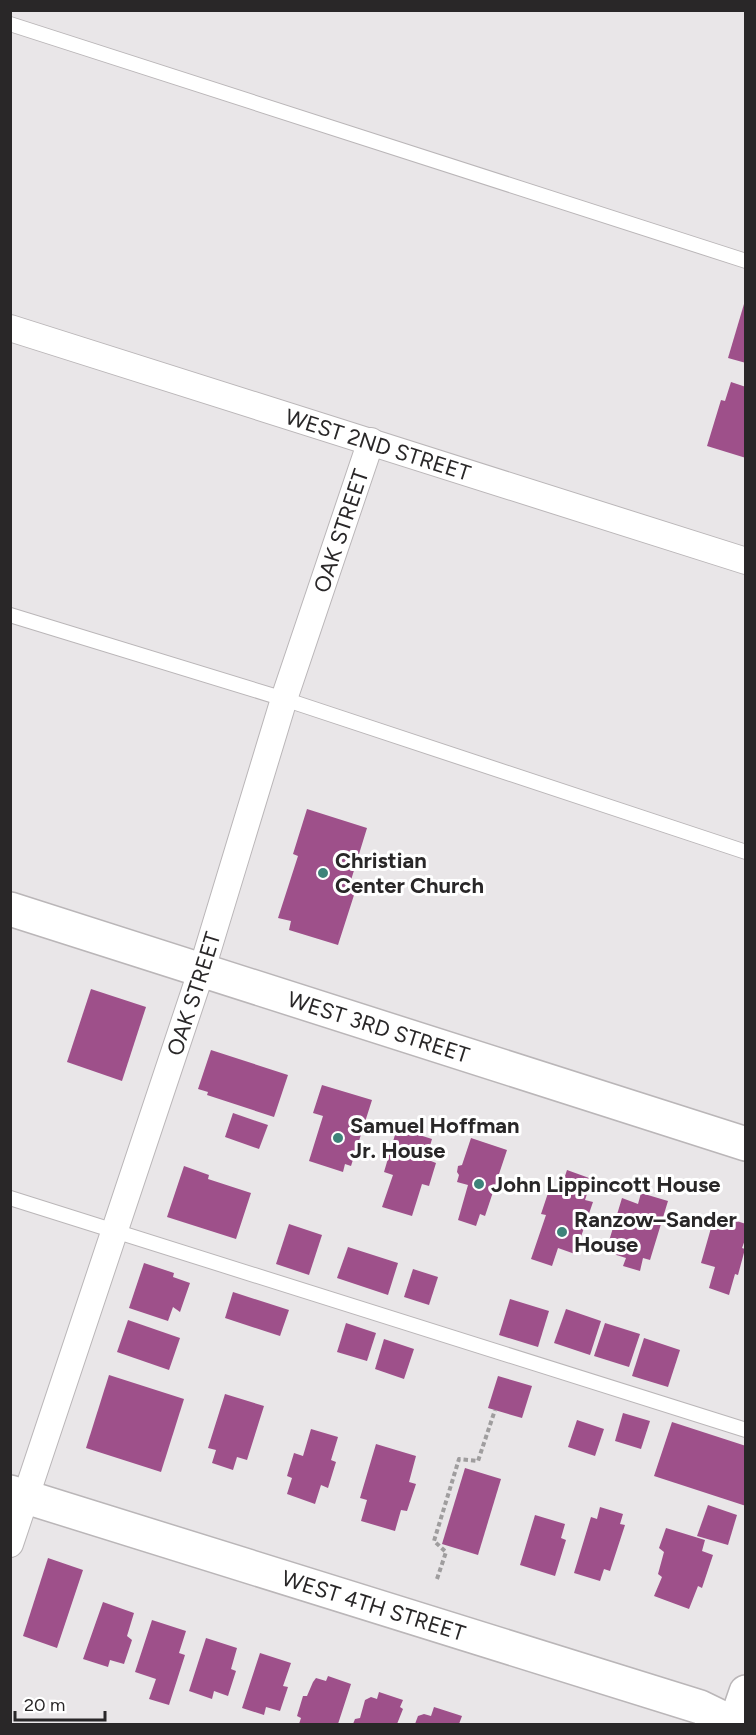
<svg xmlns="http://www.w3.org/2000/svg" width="756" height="1735" viewBox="0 0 756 1735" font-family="Figtree,sans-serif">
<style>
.building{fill:#9e508a}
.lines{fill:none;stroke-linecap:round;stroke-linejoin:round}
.service-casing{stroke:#bab6b8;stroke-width:16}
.minor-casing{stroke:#bab6b8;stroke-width:28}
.tertiary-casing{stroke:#bab6b8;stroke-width:36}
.secondary-casing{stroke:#bab6b8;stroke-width:36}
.path{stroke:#9f9d9e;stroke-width:4;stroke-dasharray:4.5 3;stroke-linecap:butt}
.service{stroke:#fff;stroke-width:14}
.minor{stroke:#fff;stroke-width:26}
.tertiary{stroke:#fff;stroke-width:33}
.secondary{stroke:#fff;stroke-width:33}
.poi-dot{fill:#3e837a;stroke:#fff;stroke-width:2}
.labels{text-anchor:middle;stroke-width:6;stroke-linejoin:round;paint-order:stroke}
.street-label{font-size:22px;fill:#292728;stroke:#fff}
.poi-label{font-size:22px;font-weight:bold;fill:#292728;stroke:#fff;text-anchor:start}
</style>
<rect width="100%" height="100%" fill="#e9e6e8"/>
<g class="building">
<polygon points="744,304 746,304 746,363 728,358"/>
<polygon points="731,382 746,387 746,458 707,446 721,400 725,401"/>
<polygon points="307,809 367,828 348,890 355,892 338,945 289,930 291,921 278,918 298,856 293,854"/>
<polygon points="91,989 146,1007 122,1081 67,1062"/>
<polygon points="211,1050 288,1075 274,1117 207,1095 208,1092 198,1089"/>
<polygon points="322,1085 372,1100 351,1166 345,1164 343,1172 309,1161 323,1116 313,1113"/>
<polygon points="233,1113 268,1125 259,1149 225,1137"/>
<polygon points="397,1128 432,1139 426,1159 436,1163 429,1186 422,1184 412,1216 382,1207 393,1175 384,1172"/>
<polygon points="471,1138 507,1150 485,1216 480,1214 476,1226 458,1220 468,1185 457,1182 459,1175 457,1172 458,1166 462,1165"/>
<polygon points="184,1166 209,1175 208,1179 251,1193 236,1239 167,1217"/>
<polygon points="567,1170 592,1179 585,1200 593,1202 575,1254 558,1248 552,1266 531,1259 546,1215 541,1214 550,1187 560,1191"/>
<polygon points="641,1193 668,1201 650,1260 643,1258 640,1271 623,1266 626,1258 610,1253 611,1250 608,1249 611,1241 609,1241 622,1198 638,1204"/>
<polygon points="715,1214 746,1224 746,1237 742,1248 745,1249 738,1275 735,1274 729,1295 709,1288 715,1267 701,1263"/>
<polygon points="289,1224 322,1235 309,1275 276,1264"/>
<polygon points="348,1247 398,1263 388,1295 337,1278"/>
<polygon points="144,1263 174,1273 173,1277 190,1283 180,1312 173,1307 168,1321 129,1308"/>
<polygon points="413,1269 438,1277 429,1305 404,1297"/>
<polygon points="233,1292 289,1310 280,1336 225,1318"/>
<polygon points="510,1299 549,1311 538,1347 499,1335"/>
<polygon points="566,1309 601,1321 590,1355 554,1343"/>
<polygon points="128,1320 180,1338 169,1370 117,1352"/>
<polygon points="346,1323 376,1333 367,1361 337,1352"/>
<polygon points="605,1323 640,1334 629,1367 594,1356"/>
<polygon points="644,1338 680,1350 668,1387 632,1376"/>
<polygon points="384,1339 414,1349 404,1379 375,1369"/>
<polygon points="109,1375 184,1399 161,1472 86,1448"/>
<polygon points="498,1376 532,1386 522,1418 488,1408"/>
<polygon points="225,1394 264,1406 247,1460 237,1457 233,1470 212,1463 216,1450 208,1448"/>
<polygon points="623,1413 650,1421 641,1449 615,1441"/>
<polygon points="577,1420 604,1429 595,1456 568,1447"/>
<polygon points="672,1422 746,1446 746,1506 654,1476"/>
<polygon points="311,1429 338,1437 331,1460 336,1462 328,1488 321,1485 315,1504 287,1494 292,1478 287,1476 294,1453 303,1456"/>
<polygon points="376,1444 416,1456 409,1482 416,1484 407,1511 401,1510 395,1531 361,1521 367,1500 360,1498"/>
<polygon points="465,1468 501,1479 478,1555 442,1544"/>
<polygon points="708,1505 737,1515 728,1545 697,1536"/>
<polygon points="600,1507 623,1514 620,1524 625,1525 610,1571 604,1569 600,1581 574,1573 591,1517 597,1519"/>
<polygon points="535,1515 565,1524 561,1538 566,1540 555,1576 520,1565"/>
<polygon points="666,1528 705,1540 702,1551 713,1555 702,1588 698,1586 689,1609 654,1596 662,1577 658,1574 664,1552 659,1548"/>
<polygon points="48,1558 83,1570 57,1648 23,1636"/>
<polygon points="103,1602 134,1613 127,1636 132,1640 124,1664 110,1660 108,1667 83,1659"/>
<polygon points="152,1620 186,1631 179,1653 185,1655 169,1705 149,1699 156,1679 135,1672"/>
<polygon points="206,1638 237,1648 231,1669 236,1671 228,1696 214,1691 212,1699 189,1691"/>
<polygon points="260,1653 291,1663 283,1686 288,1687 280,1711 266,1707 264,1715 242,1708"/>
<polygon points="328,1676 351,1684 338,1724 299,1724 301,1718 297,1716 303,1696 307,1696 313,1682 316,1678 326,1681"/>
<polygon points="379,1692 403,1700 400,1707 403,1709 397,1724 353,1724 355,1719 360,1718 365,1700 371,1697 377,1699"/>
<polygon points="434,1707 462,1716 459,1724 415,1724 418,1716 424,1714 431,1716"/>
</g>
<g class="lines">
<defs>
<g id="service">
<polyline points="10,24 746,261"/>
<polyline points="10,615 284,699 746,852"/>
<polyline points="10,1198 746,1430"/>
</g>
<g id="minor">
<path id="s1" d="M10,328L746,561"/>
<path id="s2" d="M10,1544L202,969L284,699L371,441"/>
</g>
<polyline id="tertiary" points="735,1724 746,1692"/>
<g id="secondary">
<path id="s3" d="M10,909L746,1144"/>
<path id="s4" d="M10,1492L700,1707L735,1724"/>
</g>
</defs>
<use href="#service" class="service-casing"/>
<use href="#minor" class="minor-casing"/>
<use href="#tertiary" class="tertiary-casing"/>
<use href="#secondary" class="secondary-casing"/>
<polyline class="path" points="437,1579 446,1552 434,1541 459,1459 478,1461 495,1410"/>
<use href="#service" class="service"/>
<use href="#minor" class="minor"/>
<use href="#tertiary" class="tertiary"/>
<use href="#secondary" class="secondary"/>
</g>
<g class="poi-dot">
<circle cx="323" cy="873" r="6"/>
<circle cx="338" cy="1138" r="6"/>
<circle cx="479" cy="1184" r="6"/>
<circle cx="562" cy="1232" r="6"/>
</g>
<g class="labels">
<g class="street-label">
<text dy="8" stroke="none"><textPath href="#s1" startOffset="386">WEST 2ND STREET</textPath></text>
<text dy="8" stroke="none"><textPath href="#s2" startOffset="1066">OAK STREET</textPath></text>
<text dy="8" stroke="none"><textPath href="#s2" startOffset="580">OAK STREET</textPath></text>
<text dy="8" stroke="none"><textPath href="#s3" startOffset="387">WEST 3RD STREET</textPath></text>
<text dy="8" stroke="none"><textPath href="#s4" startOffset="381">WEST 4TH STREET</textPath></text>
</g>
<g class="poi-label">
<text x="335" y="868">Christian<tspan x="335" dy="25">Center Church</tspan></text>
<text x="350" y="1133">Samuel Hoffman<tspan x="350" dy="25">Jr. House</tspan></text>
<text x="491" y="1192">John Lippincott House</text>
<text x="574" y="1227">Ranzow–Sander<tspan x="574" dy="25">House</tspan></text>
</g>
</g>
<rect width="756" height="1735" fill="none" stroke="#292728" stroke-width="24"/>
<path d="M15 1711v9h90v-9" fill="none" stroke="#292728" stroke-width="3"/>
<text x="24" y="1711" font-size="18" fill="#292728" stroke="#ffffff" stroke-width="4.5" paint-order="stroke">20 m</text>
</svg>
